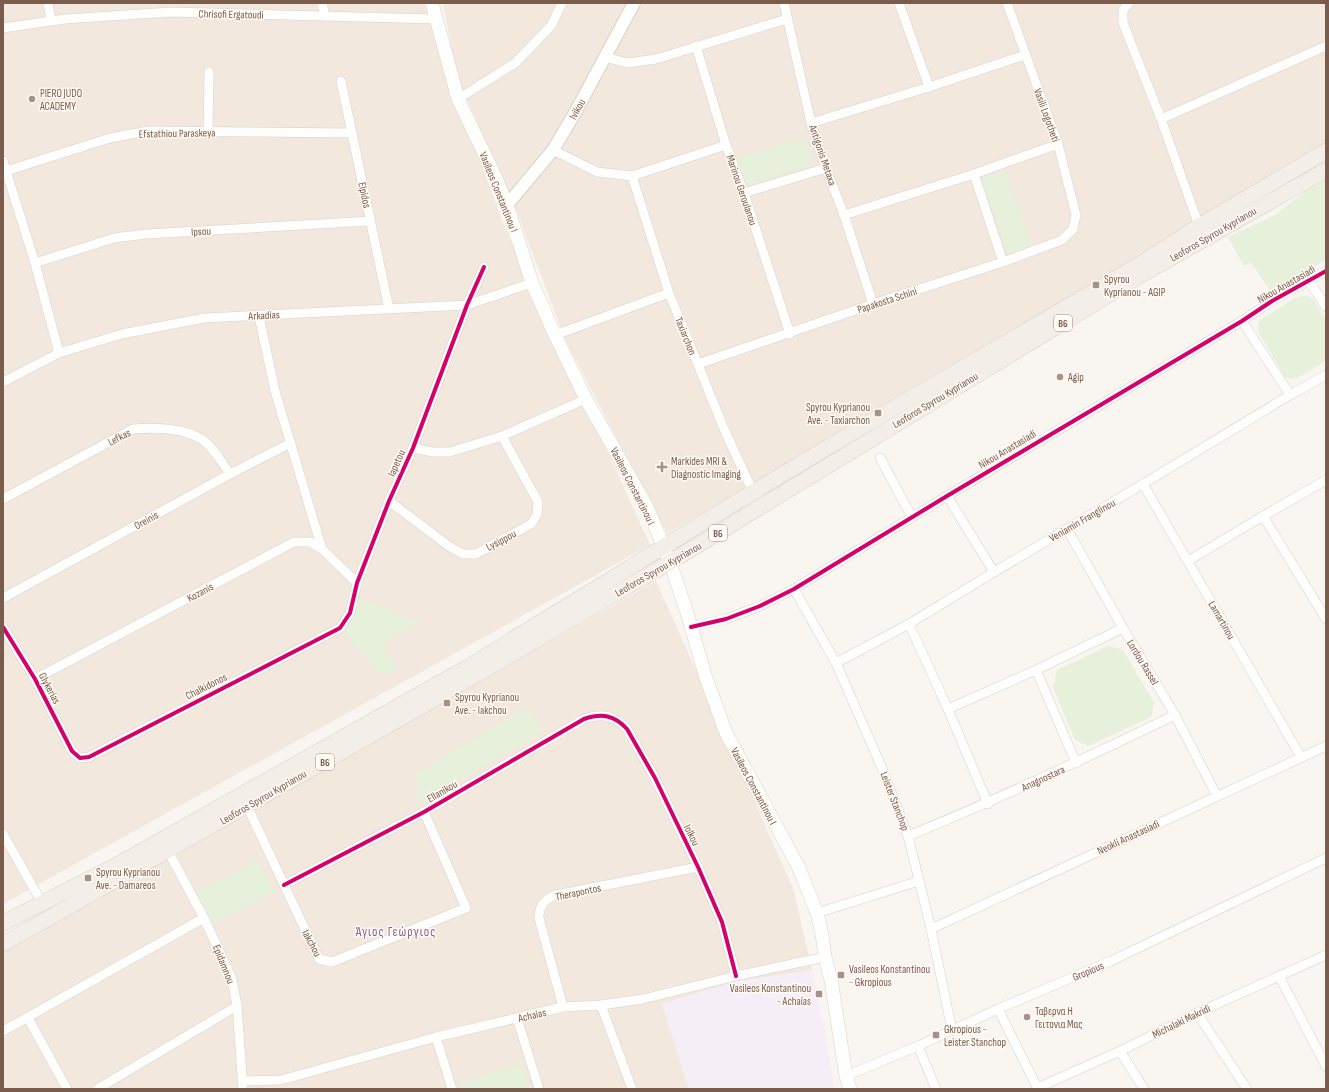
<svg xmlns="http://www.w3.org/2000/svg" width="1329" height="1092" viewBox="0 0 1329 1092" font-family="'Sofia Sans Condensed',sans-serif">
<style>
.residential{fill:#f2e8de}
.education{fill:#f6eef6}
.green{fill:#e7f0db}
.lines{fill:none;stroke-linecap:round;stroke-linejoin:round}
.minor-casing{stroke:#d7d1cb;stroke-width:10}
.tertiary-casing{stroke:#d7d1cb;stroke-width:14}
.secondary-casing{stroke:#d9d2cb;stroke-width:14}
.primary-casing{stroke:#dad1cc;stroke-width:16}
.minor{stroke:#fefefd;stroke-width:9}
.tertiary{stroke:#fefefd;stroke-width:12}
.secondary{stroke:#fefefd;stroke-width:13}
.primary{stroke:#f3eee8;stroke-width:15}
.cycleway-casing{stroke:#fffaf3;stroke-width:6}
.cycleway{stroke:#d6006c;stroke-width:4}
.poi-dot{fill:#a69286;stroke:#fffaf3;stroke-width:1.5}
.labels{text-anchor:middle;stroke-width:3;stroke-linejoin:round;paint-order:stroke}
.shield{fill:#fffaf3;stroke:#a28b7f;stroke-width:1}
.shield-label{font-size:10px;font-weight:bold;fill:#7a5c4d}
.street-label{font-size:11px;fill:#7a5c4d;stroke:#fffaf3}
.poi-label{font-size:11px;fill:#7a5c4d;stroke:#fffaf3;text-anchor:start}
.quarter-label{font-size:13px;letter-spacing:1px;fill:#846695;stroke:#fffaf3}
</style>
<rect width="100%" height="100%" fill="#f9f5f0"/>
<g class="residential">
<polygon points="3,3 424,3 502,221 650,545 3,904"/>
<polygon points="443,3 1326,3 1326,145 1188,228 667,534 566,341 515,207 457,77"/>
<polygon points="656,581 793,888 812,970 738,981 662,1004 689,1089 3,1089 3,953"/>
</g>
<polygon class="education" points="812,970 827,1043 834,1089 689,1089 662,1004 738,981"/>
<g class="green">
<polygon points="805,138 812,159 808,166 751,185 745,183 736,158"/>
<polygon points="1005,170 1032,246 1008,254 981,179"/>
<polygon points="1324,180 1326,180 1326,260 1271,292 1251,262 1244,266 1228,237 1275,215 1309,188"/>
<polygon points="1302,296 1307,296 1313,299 1326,321 1326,361 1297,378 1292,379 1285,377 1259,333 1258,325 1260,320 1295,298"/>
<polygon points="363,599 420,622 383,643 397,668 382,677 344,633"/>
<polygon points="1108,646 1123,650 1154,703 1151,717 1088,746 1075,740 1053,687 1057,670"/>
<polygon points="528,706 544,731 419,805 416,772 455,750"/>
<polygon points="258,860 275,892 212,924 196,892"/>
<polygon points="521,1064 531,1089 463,1089 461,1082"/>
</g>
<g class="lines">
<defs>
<g id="minor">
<polyline points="48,3 51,20"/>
<polyline points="322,3 325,16"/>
<polyline points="784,3 811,123 826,168 844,215 873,304"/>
<polyline points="899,3 929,87"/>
<polyline points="1129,3 1123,10 1123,23 1161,119 1199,226"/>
<polyline points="3,28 65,19 171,12 437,19"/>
<polyline points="696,46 726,145 744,193 790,334"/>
<polyline points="604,57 628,63 656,59 787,19"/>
<polyline points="341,81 389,309"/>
<polyline points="458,99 515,63 551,26 562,3"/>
<polyline points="1161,119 1326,46"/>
<polyline points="811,123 929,87 1025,55"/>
<polyline points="208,132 209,72"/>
<polyline points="553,150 597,172 632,176 726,145"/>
<polyline points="3,161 35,263 59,353"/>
<polyline points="6,171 110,138 148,131 352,133"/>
<polyline points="974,174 1003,262"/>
<polyline points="632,176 669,293 724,429 753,492"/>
<polyline points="744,193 826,168"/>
<polyline points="844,215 974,174 1058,144"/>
<polyline points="35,263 114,238 146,234 371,221"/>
<polyline points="1309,281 1326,307"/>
<polyline points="259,316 275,391 322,549"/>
<polyline points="1242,321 1290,395"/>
<polyline points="555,335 669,293"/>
<polyline points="698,364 873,304 1003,262 1062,240 1073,229 1076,215 1058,144 1007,3"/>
<polyline points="3,382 59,353 122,334 204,318 467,305 532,283"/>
<polyline points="413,448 432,452 450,452 502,436 586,399"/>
<polyline points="880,458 912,517"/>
<polyline points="1143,484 1301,757"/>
<polyline points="947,496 994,572"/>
<path d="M3,499L133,429C154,427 185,428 203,440C214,448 222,463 230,474"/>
<polyline points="389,501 450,547 463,554 476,554 531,524 537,515 538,502 502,436"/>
<polyline points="1263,516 1326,619"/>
<polyline points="1067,529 1123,628 1175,715 1217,796"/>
<polyline points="1188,561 1263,516 1326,480"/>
<polyline points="794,589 836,663 882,768 908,836 931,929 952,1030"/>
<polyline points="3,598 230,474 291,443"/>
<polyline points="909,624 948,709 988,804"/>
<polyline points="3,627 35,679 72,751 80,758 89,757 340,628 350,613 357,583 389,501 413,448 467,305 484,267"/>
<polyline points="691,627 726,619 760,606 794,589 947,496 1242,321 1272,301 1326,271"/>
<polyline points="836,663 909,624 994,572 1143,484 1290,395 1326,375"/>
<polyline points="1036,670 1076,763"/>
<polyline points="35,679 294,542 310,542 322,549 357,583"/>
<polyline points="948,709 1036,670 1123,628"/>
<polyline points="247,806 319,959 332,962 466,908 424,812"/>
<polyline points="3,834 42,903"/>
<path d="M908,836C999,799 1086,758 1175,715"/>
<polyline points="168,851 204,918 232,979 237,1006 243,1089"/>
<path d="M284,885L424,812L584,719C602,713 614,715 627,729L655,778L698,867L722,922L736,976"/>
<polyline points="817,913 919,881"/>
<polyline points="931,929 1326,746"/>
<polyline points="1279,976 1326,1066"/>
<polyline points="601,1005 632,1089"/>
<path d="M563,1007L539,918C539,905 544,900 556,895L698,867"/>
<polyline points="998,1009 1038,1089"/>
<polyline points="1197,1013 1247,1089"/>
<polyline points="28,1018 67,1089"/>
<polyline points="517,1018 539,1089"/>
<polyline points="3,1031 204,918"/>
<polyline points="436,1037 452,1089"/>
<polyline points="918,1046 936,1089"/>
<polyline points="1120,1051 1144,1089"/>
<polyline points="846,1076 918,1046 998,1009 1111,961 1326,858"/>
<polyline points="242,1081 281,1080 436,1037 563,1007 601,1005 643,999 736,976 825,957"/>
<polyline points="1037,1088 1120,1051 1197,1013 1326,955"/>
<polyline points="97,1089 237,1006"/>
</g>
<polyline id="tertiary" points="507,205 553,150 576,111 634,3"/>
<polyline id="secondary" points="432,3 458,99 496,178 507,205 532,283 555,335 586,399 647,507 670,562 687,613 706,678 726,733 798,866 817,913 822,934 825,957 831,980 846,1076 850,1089"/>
<g id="primary">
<polyline points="3,923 115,866 466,668 753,492 892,409 1137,266 1199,226 1326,151"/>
<polyline points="3,944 431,701 670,562 1143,274 1326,170"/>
</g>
</defs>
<use href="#minor" class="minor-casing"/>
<use href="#tertiary" class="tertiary-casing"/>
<use href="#secondary" class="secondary-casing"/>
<use href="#primary" class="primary-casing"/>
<use href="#minor" class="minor"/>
<use href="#tertiary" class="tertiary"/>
<use href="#secondary" class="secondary"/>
<use href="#primary" class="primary"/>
<defs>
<g id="cycleway">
<polyline points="3,627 35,679 72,751 80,758 89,757 340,628 350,613 357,583 389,501 413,448 467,305 484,267"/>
<polyline points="691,627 726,619 760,606 794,589 947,496 1242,321 1272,301 1326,271"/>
<path d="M284,885L424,812L584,719C602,713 614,715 627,729L655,778L698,867L722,922L736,976"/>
</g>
</defs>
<use href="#cycleway" class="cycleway-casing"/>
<use href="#cycleway" class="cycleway"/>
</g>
<g class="poi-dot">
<circle cx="32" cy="99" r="4"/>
<rect x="1092" y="281" width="8" height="8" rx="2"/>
<circle cx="1060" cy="377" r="4"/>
<rect x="874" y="409" width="8" height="8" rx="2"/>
<path d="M660 461h4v4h4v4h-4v4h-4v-4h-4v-4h4z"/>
<rect x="443" y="699" width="8" height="8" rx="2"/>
<rect x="84" y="874" width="8" height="8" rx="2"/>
<rect x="837" y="971" width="8" height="8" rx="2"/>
<rect x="815" y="990" width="8" height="8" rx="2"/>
<circle cx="1027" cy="1017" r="4"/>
<rect x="932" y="1031" width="8" height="8" rx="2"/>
</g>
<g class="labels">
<g class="shield">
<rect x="1054" y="315" width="18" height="16" rx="3"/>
<rect x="709" y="525" width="18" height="16" rx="3"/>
<rect x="316" y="754" width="18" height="16" rx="3"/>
</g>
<g class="shield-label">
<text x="1063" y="327">B6</text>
<text x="718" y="537">B6</text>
<text x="325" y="766">B6</text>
</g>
<g class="street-label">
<text transform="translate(231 14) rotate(1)" y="4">Chrisofi Ergatoudi</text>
<text transform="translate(577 109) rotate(-61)" y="4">Ivikou</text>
<text transform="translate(1047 115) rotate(70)" y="4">Vasili Logotheti</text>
<text transform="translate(177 133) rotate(-1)" y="4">Efstathiou Paraskeya</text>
<text transform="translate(823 155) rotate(71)" y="4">Antigonis Metaxa</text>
<text transform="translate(742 190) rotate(71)" y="4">Marinou Geroulanou</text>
<text transform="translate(499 192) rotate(68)" y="4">Vasileos Constantinou I</text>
<text transform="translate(365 195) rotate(78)" y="4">Elpidos</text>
<text transform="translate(201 231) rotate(-3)" y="4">Ipsou</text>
<text transform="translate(1213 234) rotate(-30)" y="4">Leoforos Spyrou Kyprianou</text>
<text transform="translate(1286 284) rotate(-30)" y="4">Nikou Anastasiadi</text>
<text transform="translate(887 300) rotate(-18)" y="4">Papakosta Schini</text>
<text transform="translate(264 315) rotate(-3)" y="4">Arkadias</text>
<text transform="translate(686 336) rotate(68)" y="4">Taxiarchon</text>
<text transform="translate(935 400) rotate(-31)" y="4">Leoforos Spyrou Kyprianou</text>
<text transform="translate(119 437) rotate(-27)" y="4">Lefkas</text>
<text transform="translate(1007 449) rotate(-31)" y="4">Nikou Anastasiadi</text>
<text transform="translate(396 463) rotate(-66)" y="4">Iapetou</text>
<text transform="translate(633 486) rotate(63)" y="4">Vasileos Constantinou I</text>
<text transform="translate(146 520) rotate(-29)" y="4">Oreinis</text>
<text transform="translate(1082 520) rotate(-30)" y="4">Veniamin Franglinou</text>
<text transform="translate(501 540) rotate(-28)" y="4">Lysippou</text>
<text transform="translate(658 569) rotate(-30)" y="4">Leoforos Spyrou Kyprianou</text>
<text transform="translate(200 592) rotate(-28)" y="4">Kozanis</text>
<text transform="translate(1222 620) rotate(60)" y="4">Lamartinou</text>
<text transform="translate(1143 662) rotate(59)" y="4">Lordou Rassel</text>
<text transform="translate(206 686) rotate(-27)" y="4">Chalkidonos</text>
<text transform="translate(50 688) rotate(62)" y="4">Glykerias</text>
<text transform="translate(1043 778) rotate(-25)" y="4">Anagnostara</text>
<text transform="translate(754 786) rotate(62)" y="4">Vasileos Constantinou I</text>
<text transform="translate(442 791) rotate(-30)" y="4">Ellanikou</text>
<text transform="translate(263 797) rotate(-30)" y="4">Leoforos Spyrou Kyprianou</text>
<text transform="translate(895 801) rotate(69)" y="4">Leister Stanchop</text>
<text transform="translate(692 835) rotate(64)" y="4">Iolkou</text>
<text transform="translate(1128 837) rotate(-25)" y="4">Neokli Anastasiadi</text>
<text transform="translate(578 892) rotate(-12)" y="4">Therapontos</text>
<text transform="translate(312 943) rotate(62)" y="4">Iakchou</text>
<text transform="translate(224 964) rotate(68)" y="4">Epidamnou</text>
<text transform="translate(1088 971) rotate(-23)" y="4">Gropious</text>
<text transform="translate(532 1015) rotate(-13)" y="4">Achaias</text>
<text transform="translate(1181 1021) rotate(-26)" y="4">Michalaki Makridi</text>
</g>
<g class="poi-label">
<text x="40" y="97">PIERO JUDO<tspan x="40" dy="13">ACADEMY</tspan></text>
<text x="1104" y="283">Spyrou<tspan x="1104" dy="13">Kyprianou - AGIP</tspan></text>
<text x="1068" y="381">Agip</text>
<text x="870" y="411" text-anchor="end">Spyrou Kyprianou<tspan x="870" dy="13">Ave. - Taxiarchon</tspan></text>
<text x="671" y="465">Markides MRI &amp;<tspan x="671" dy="13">Diagnostic Imaging</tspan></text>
<text x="455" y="701">Spyrou Kyprianou<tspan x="455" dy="13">Ave. - Iakchou</tspan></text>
<text x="96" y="876">Spyrou Kyprianou<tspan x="96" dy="13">Ave. - Damareos</tspan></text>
<text x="849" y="973">Vasileos Konstantinou<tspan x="849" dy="13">- Gkropious</tspan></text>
<text x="811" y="992" text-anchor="end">Vasileos Konstantinou<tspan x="811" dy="13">- Achaias</tspan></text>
<text x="1035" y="1015">Ταβερνα Η<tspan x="1035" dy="13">Γειτονια Μας</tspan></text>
<text x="944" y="1033">Gkropious -<tspan x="944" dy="13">Leister Stanchop</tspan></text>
</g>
<g class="quarter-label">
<text x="396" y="936">Άγιος Γεώργιος</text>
</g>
</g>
<rect width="1329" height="1092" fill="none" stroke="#7a5c4d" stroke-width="8"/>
</svg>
